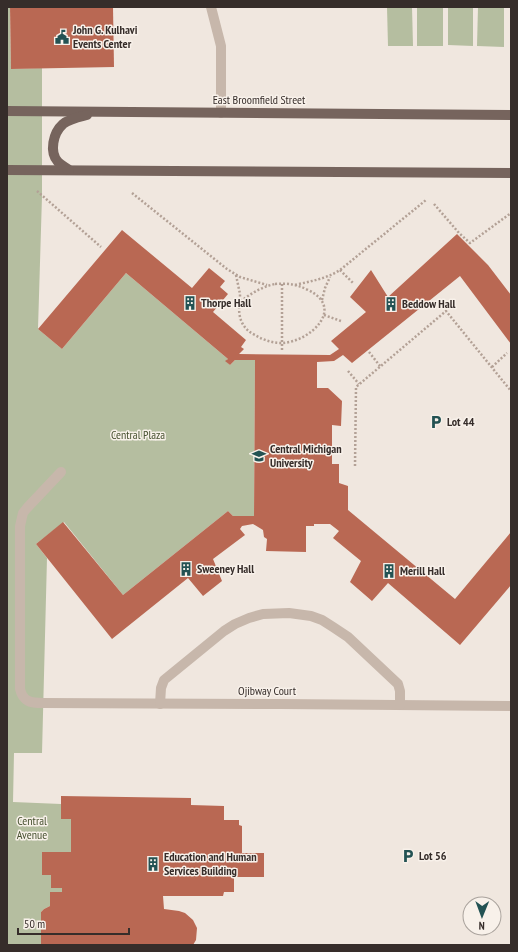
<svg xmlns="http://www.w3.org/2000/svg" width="518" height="952" viewBox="0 0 518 952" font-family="'PT Sans Narrow',sans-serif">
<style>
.green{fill:#b5bea0}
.building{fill:#b96853}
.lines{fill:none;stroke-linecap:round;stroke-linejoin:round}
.path{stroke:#b3a196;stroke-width:2.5;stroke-dasharray:2 2;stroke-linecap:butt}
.minor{stroke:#c7b7ab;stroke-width:10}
.major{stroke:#76645d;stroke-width:10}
.labels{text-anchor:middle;stroke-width:3;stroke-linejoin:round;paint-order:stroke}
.poi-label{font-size:12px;font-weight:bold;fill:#362d2a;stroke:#f8f1ea;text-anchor:start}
.street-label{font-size:12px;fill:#362d2a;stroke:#f8f1ea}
.park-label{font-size:12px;fill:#475130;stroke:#f8f1ea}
</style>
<rect width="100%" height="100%" fill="#f0e7df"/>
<g class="green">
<polygon points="7,7 10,7 11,69 42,68 42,196 38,329 62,349 126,273 228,359 226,361 230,365 235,360 255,360 254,516 233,516 228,511 123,595 64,522 36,544 47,558 42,753 14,753 13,802 61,804 61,819 71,819 71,852 42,852 51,875 62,888 62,892 50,892 50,906 44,909 41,912 41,945 7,945"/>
<polygon points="387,7 412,7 413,46 388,46"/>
<rect x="417" y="7" width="26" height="39"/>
<polygon points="448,7 473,7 473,46 448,45"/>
<polygon points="478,7 504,7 504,47 477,46"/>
</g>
<g class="building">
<polygon points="10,7 113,7 114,67 11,69"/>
<polygon points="122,230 192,288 209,268 225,281 220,287 228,294 213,312 246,340 241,347 244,349 239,354 330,355 339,349 331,341 366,312 350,297 371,270 388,297 457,234 488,265 511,295 511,344 460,276 352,363 343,355 334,361 317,362 317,388 328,388 342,401 341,426 332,425 332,464 339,464 339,483 348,486 348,510 455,599 511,532 511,585 460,645 388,583 372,601 350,582 361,561 333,538 339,531 330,524 314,524 314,526 306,526 306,552 266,551 267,539 264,537 263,530 253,524 242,526 240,529 245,535 213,559 222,581 203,596 188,578 112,639 36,544 63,522 123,595 228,511 233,516 254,516 255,360 235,360 230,365 225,361 228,359 126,273 62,349 38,329"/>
<polygon points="61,796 191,798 191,805 224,806 224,820 239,820 239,825 242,826 242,853 264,853 264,877 234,877 234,892 224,892 223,896 163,896 164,909 179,911 185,913 193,920 197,928 196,940 193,945 41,945 41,912 44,909 50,906 50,892 62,892 62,888 51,888 51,875 42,875 42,852 71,852 71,819 61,819"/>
</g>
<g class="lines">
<g class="path">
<polyline points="37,191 101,247"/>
<polyline points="132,193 227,269 240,277 267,285"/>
<polyline points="434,204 459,233 470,243 511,213"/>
<polyline points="340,270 354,284"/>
<polyline points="236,275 240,294 240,302"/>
<path d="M275,284C287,283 296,284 308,290C346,308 310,342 282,343C272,343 263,340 255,335C242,329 237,316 240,302C250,294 261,287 275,284Z"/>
<path d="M295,285C311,281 326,279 340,270L426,200"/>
<polyline points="322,300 325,288 330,277"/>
<polyline points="324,315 341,321"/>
<polyline points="282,350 282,284"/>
<polyline points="369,352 380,366"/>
<polyline points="492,367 507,353"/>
<polyline points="348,371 359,384"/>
<polyline points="355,466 356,387 446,311 511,391"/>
</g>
<g class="minor">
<polyline points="211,7 221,46 221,113"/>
<path d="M61,472L27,508L23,513L20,526V689C23,702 31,703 43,703L281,704L511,706"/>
<polyline points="160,704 161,688 164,680 224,631 235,624 249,618 263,614 289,613 311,616 322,620 333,627 348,637 398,684 400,691 400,705"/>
</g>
<g class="major">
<polyline points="7,111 511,115"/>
<polyline points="7,170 511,173"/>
<path d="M69,170C65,167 61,165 58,162C49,152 53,133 63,124C69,119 79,117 87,115"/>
</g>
</g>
<defs>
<symbol id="civic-bare" viewBox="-9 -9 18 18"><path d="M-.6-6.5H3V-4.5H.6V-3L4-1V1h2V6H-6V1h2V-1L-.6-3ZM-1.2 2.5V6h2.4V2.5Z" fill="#235253" stroke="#f8f1ea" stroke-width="2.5" paint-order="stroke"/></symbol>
<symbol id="building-bare" viewBox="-9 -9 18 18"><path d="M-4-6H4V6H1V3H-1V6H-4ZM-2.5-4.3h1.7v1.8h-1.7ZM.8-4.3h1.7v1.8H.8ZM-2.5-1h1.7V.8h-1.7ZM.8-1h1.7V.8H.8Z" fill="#235253" stroke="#f8f1ea" stroke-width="2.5" paint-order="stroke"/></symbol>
<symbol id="parking-bare" viewBox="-9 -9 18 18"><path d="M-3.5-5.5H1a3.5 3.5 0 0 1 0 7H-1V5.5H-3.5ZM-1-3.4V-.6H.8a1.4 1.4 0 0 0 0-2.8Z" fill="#235253" stroke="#f8f1ea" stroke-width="2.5" paint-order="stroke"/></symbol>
<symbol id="university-bare" viewBox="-9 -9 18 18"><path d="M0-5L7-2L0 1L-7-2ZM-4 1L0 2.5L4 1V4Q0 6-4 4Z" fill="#235253" stroke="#f8f1ea" stroke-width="2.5" paint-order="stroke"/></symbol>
</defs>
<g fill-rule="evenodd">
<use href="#civic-bare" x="52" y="27" width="20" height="20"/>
<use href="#building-bare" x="180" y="293" width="20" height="20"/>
<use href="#building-bare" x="381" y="294" width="20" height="20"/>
<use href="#parking-bare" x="426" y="412" width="20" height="20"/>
<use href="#university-bare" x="249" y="446" width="20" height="20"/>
<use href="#building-bare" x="176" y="559" width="20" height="20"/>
<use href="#building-bare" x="379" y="561" width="20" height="20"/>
<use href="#parking-bare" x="398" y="846" width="20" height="20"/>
<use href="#building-bare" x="143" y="854" width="20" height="20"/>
</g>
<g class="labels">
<g class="poi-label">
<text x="73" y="34">John G. Kulhavi<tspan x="73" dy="14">Events Center</tspan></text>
<text x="201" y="307">Thorpe Hall</text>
<text x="402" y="308">Beddow Hall</text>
<text x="447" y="426">Lot 44</text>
<text x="270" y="453">Central Michigan<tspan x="270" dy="14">University</tspan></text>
<text x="197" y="573">Sweeney Hall</text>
<text x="400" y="575">Merill Hall</text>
<text x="419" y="860">Lot 56</text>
<text x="164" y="861">Education and Human<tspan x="164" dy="14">Services Building</tspan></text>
</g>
<g class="street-label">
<text x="259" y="104">East Broomfield Street</text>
<text x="267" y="695">Ojibway Court</text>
</g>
<g class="park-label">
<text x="138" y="439">Central Plaza</text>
<text x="32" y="825">Central<tspan x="32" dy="14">Avenue</tspan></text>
</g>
</g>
<rect width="518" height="952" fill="none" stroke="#362d2a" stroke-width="16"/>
<g transform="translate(482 916) rotate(181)"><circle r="19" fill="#f8f1ea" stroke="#aaa39d"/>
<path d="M0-3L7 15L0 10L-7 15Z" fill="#235253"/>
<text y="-6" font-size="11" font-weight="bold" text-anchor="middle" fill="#362d2a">N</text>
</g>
<path d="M18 928v6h111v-6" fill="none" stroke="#362d2a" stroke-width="2"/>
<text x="24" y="928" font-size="12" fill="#362d2a" stroke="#f8f1ea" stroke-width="3" paint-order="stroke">50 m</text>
</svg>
